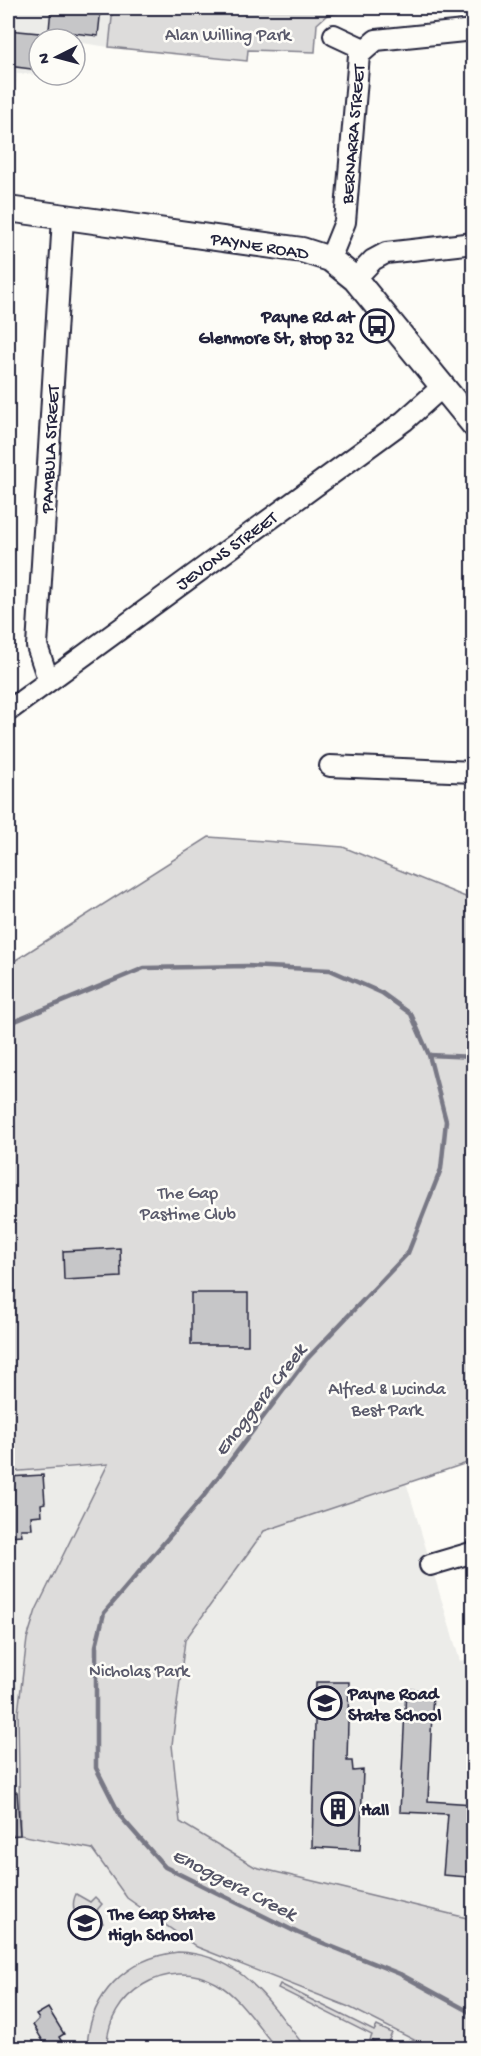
<svg xmlns="http://www.w3.org/2000/svg" width="481" height="2056" viewBox="0 0 481 2056" font-family="'Gochi Hand',sans-serif">
<style>
.built{fill:#ecece9}
.green{fill:#dddcdb;stroke:#807f8b;stroke-width:1.5}
.lines{fill:none;stroke-linecap:round;stroke-linejoin:round}
.stream{stroke:#787885;stroke-width:4.5}
.building{fill:#c6c6c8;stroke:#22223b;stroke-width:1.5}
.minor-casing{stroke:#22223b;stroke-width:24}
.major-casing{stroke:#22223b;stroke-width:28}
.minor{stroke:#fdfcf7;stroke-width:20}
.major{stroke:#fdfcf7;stroke-width:24}
.labels{text-anchor:middle;stroke-width:5;stroke-linejoin:round;paint-order:stroke}
.park-label{font-size:18px;fill:#5a5a6b;stroke:#fdfcf7}
.street-label{font-size:18px;fill:#22223b;stroke:#fdfcf7}
.poi-label{font-size:18px;font-weight:bold;fill:#22223b;stroke:#fdfcf7;text-anchor:start}
.water-label{font-size:20px;font-style:italic;fill:#545466;stroke:#fdfcf7}
</style>
<rect width="100%" height="100%" fill="#fdfcf7"/>
<filter id="ink" filterUnits="userSpaceOnUse"><feTurbulence type="fractalNoise" baseFrequency=".0167" numOctaves="2"/><feDisplacementMap in="SourceGraphic" scale="12" xChannelSelector="R" yChannelSelector="G"/><feConvolveMatrix kernelMatrix="1 2 1 2 8 2 1 2 1" color-interpolation-filters="sRGB"/></filter>
<g filter="url(#ink)">
<g class="built">
<polygon points="8,8 113,8 109,47 75,42 75,39 39,39 39,75 63,75 63,78 17,73 9,187"/>
<polygon points="108,1463 36,1610 27,1639 18,1713 20,1835 92,1849 127,1898 430,2048 8,2048 8,1472"/>
<polygon points="406,1482 460,1661 473,1658 473,1924 466,1918 255,1867 179,1822 172,1745 185,1640 264,1531"/>
</g>
<g class="green">
<polygon points="113,8 337,8 337,13 327,15 317,24 315,52 248,50 247,61 109,47"/>
<polygon points="209,837 343,847 473,900 473,1461 264,1531 185,1640 172,1745 180,1822 255,1867 467,1918 473,1924 473,2048 430,2048 349,2007 197,1947 127,1898 92,1849 20,1835 18,1713 27,1639 36,1610 108,1464 8,1472 8,965"/>
<path d="M76,1894L90,1902L95,1897L102,1904L97,1910L103,1923C83,1931 67,1913 76,1894Z"/>
<path d="M178,1952C243,1954 269,2003 306,2048H276C258,2027 241,1997 216,1983C168,1956 106,1993 107,2048H87C89,1995 126,1958 178,1952Z"/>
<polygon points="280,1984 374,2031 377,2026 392,2033 385,2048 370,2040 372,2035 278,1988"/>
</g>
<g class="lines">
<g class="stream">
<polyline points="8,1024 144,968 247,966 330,970 382,993 411,1014 429,1055 446,1121 441,1169 408,1253 307,1359 203,1497 104,1613 96,1646 96,1768 121,1817 165,1867 298,1933 400,1974 468,2011 474,2016"/>
<polyline points="429,1055 474,1057"/>
</g>
</g>
<g class="building">
<polygon points="51,8 101,8 98,36 49,30"/>
<polygon points="8,30 39,33 39,70 8,66"/>
<polygon points="120,1248 121,1277 64,1280 63,1251"/>
<rect x="191" y="1293" width="57" height="52"/>
<polygon points="43,1475 45,1503 41,1504 42,1515 31,1516 32,1529 21,1529 22,1535 8,1536 8,1477"/>
<polygon points="316,1682 349,1682 347,1761 352,1761 353,1771 363,1770 360,1850 312,1847"/>
<polygon points="406,1689 433,1691 428,1801 474,1804 468,1877 443,1875 448,1814 400,1812"/>
<polygon points="8,1792 17,1792 20,1835 8,1836"/>
<polygon points="48,2008 64,2034 59,2037 66,2049 48,2049 33,2025 39,2019 36,2015"/>
</g>
<g class="lines">
<defs>
<g id="minor">
<polyline points="334,35 364,49"/>
<polyline points="330,259 345,222 359,55 376,40 474,30"/>
<polyline points="355,279 373,260 386,253 474,243"/>
<polyline points="48,679 37,646 63,218"/>
<polyline points="8,711 404,421 442,387"/>
<polyline points="330,766 474,772"/>
<polyline points="430,1565 474,1552"/>
</g>
<polyline id="major" points="8,209 302,250 330,259 355,279 474,425"/>
</defs>
<use href="#minor" class="minor-casing"/>
<use href="#major" class="major-casing"/>
<use href="#minor" class="minor"/>
<use href="#major" class="major"/>
</g>
</g>
<defs>
<symbol id="bus-ring" viewBox="-11 -11 22 22"><circle r="9.5" fill="#fdfcf7" stroke="#22223b" stroke-width="1.5"/><path d="M-5-6H5V4H4V6H2V4H-2V6H-4V4H-5ZM-3.5-4V0h7V-4ZM-3.5 1.2v1.5H-2V1.2ZM2 1.2v1.5H3.5V1.2Z" fill="#22223b"/></symbol>
<symbol id="school-ring" viewBox="-11 -11 22 22"><circle r="9.5" fill="#fdfcf7" stroke="#22223b" stroke-width="1.5"/><path d="M0-5L7-2L0 1L-7-2ZM-4 1L0 2.5L4 1V4Q0 6-4 4Z" fill="#22223b"/></symbol>
<symbol id="building-ring" viewBox="-11 -11 22 22"><circle r="9.5" fill="#fdfcf7" stroke="#22223b" stroke-width="1.5"/><path d="M-4-6H4V6H1V3H-1V6H-4ZM-2.5-4.3h1.7v1.8h-1.7ZM.8-4.3h1.7v1.8H.8ZM-2.5-1h1.7V.8h-1.7ZM.8-1h1.7V.8H.8Z" fill="#22223b"/></symbol>
</defs>
<g fill-rule="evenodd">
<use href="#bus-ring" x="358" y="307" width="38" height="38"/>
<use href="#school-ring" x="306" y="1684" width="38" height="38"/>
<use href="#building-ring" x="319" y="1790" width="38" height="38"/>
<use href="#school-ring" x="66" y="1904" width="38" height="38"/>
</g>
<g class="labels">
<g class="park-label">
<text x="228" y="40">Alan Willing Park</text>
<text x="188" y="1198">The Gap<tspan x="188" dy="21">Pastime Club</tspan></text>
<text x="387" y="1394">Alfred &amp; Lucinda<tspan x="387" dy="21">Best Park</tspan></text>
<text x="139" y="1676">Nicholas Park</text>
</g>
<g class="street-label">
<text transform="translate(352 134) rotate(-85)" y="6">BERNARRA STREET</text>
<text transform="translate(260 245) rotate(9)" y="6">PAYNE ROAD</text>
<text transform="translate(49 449) rotate(-87)" y="6">PAMBULA STREET</text>
<text transform="translate(226 550) rotate(-36)" y="6">JEVONS STREET</text>
</g>
<g class="poi-label">
<text x="354" y="322" text-anchor="end">Payne Rd at<tspan x="354" dy="21">Glenmore St, stop 32</tspan></text>
<text x="348" y="1699">Payne Road<tspan x="348" dy="21">State School</tspan></text>
<text x="361" y="1815">Hall</text>
<text x="108" y="1919">The Gap State<tspan x="108" dy="21">High School</tspan></text>
</g>
<g class="water-label">
<text transform="translate(259 1399) rotate(-52)" y="7">Enoggera Creek</text>
<text transform="translate(235 1883) rotate(27)" y="7">Enoggera Creek</text>
</g>
</g>
<rect width="481" height="2056" fill="none" stroke="#fdfcf7" stroke-width="30"/>
<rect x="15" y="15" width="451" height="2026" fill="none" stroke="#22223b" stroke-width="2" filter="url(#ink)"/>
<g transform="translate(57 57) rotate(264)"><circle r="28" fill="#fdfcf7" stroke="#a5a5ac" stroke-width="1.5"/>
<path d="M0-4.5L10 22L0 15L-10 22Z" fill="#22223b"/>
<text y="-9" font-size="16" font-weight="bold" text-anchor="middle" fill="#22223b">N</text>
</g>
</svg>
